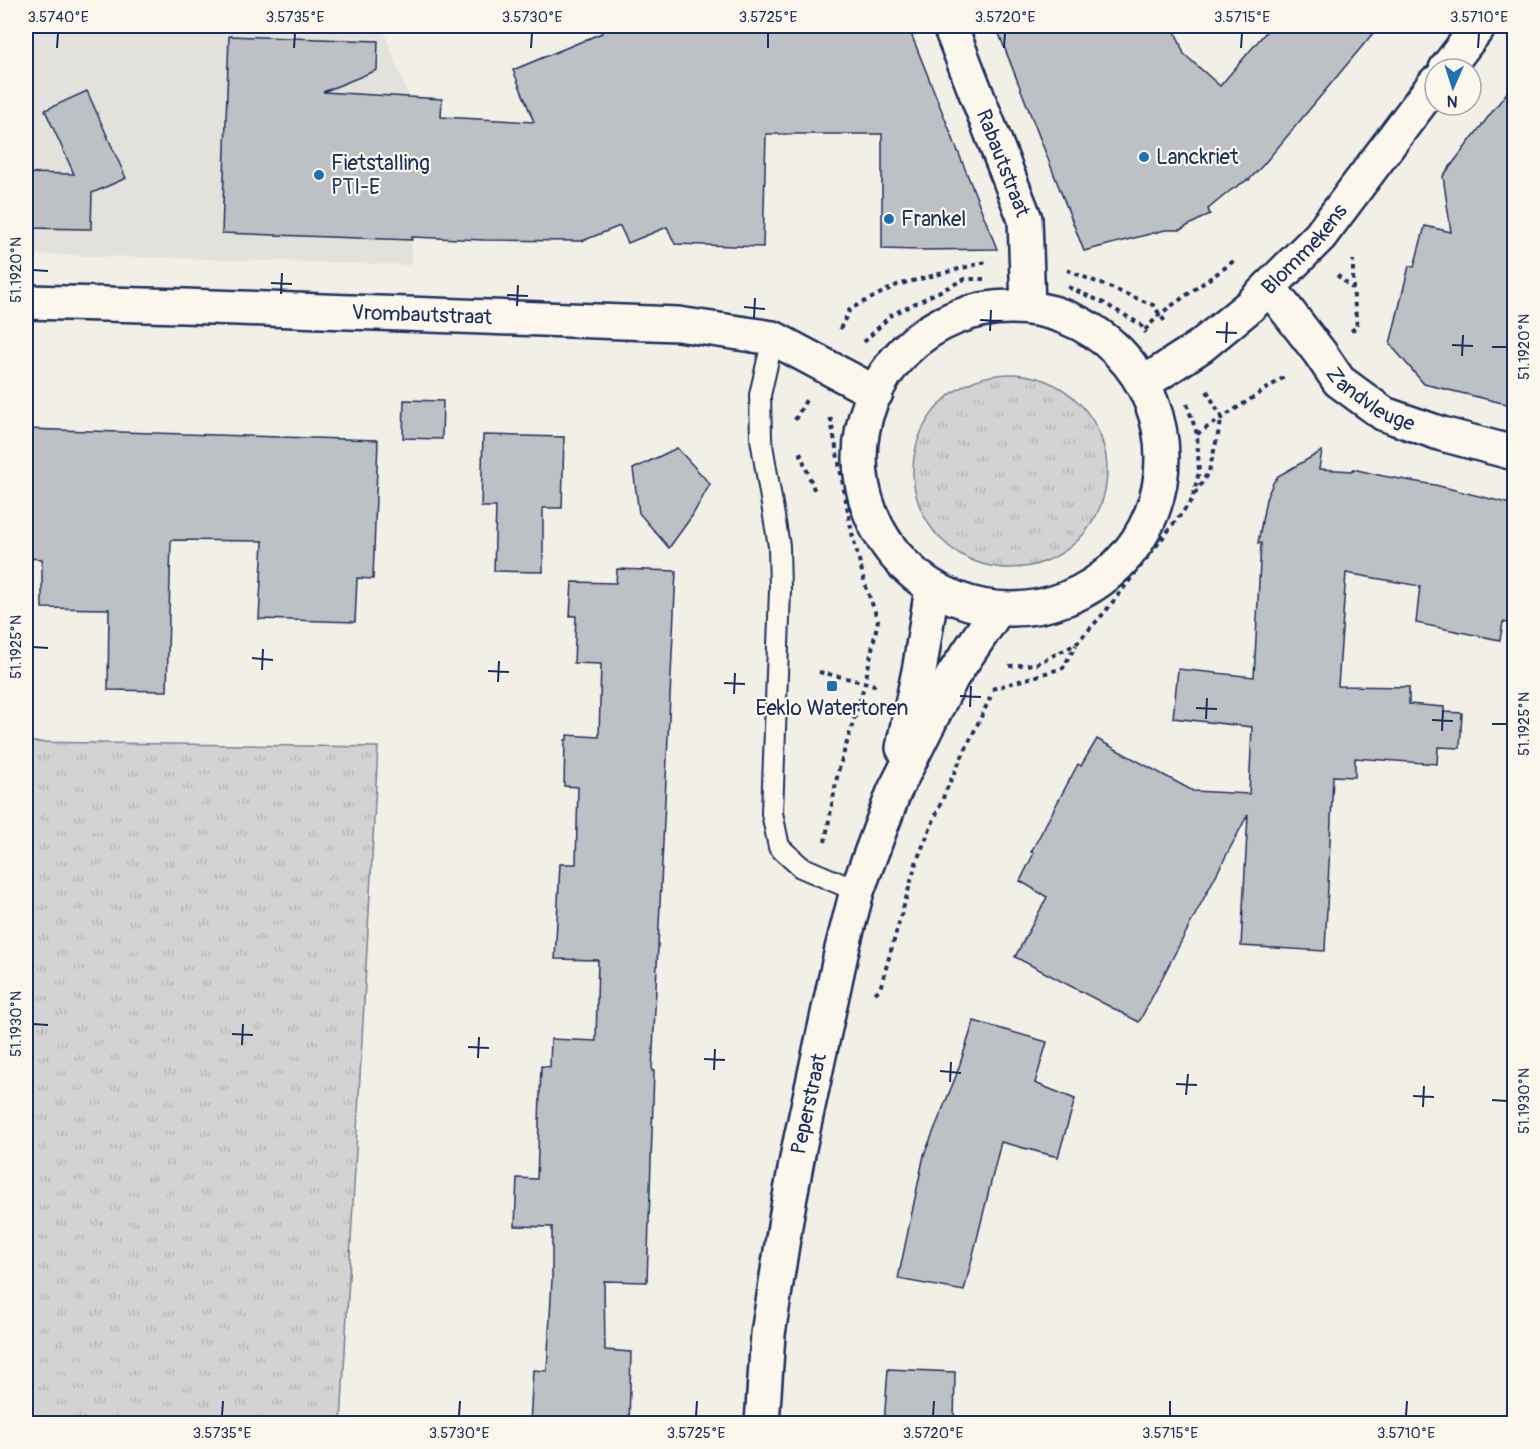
<svg xmlns="http://www.w3.org/2000/svg" width="1540" height="1449" viewBox="0 0 1540 1449" font-family="Pangolin,sans-serif">
<style>
.built{fill:#e2e1dc}
.grass{fill:url(#grass-tufts);stroke:#768198;stroke-width:1.5}
.building{fill:#bdc0c4;stroke:#1b2f5e;stroke-width:1.5}
.lines{fill:none;stroke-linecap:round;stroke-linejoin:round}
.service-casing{stroke:#1b2f5e;stroke-width:24}
.minor-casing{stroke:#1b2f5e;stroke-width:38}
.tertiary-casing{stroke:#1b2f5e;stroke-width:38}
.secondary-casing{stroke:#1b2f5e;stroke-width:38}
.path{stroke:#1b2f5e;stroke-width:4;stroke-dasharray:4.5 4.5;stroke-linecap:butt}
.service{stroke:#fbf7ec;stroke-width:20}
.minor{stroke:#fbf7ec;stroke-width:33}
.tertiary{stroke:#fbf7ec;stroke-width:33}
.secondary{stroke:#fbf7ec;stroke-width:33}
.ticks{fill:none;stroke:#1b2f5e;stroke-width:2}
.poi-dot{fill:#1f6fb2;stroke:#fbf7ec;stroke-width:2}
.labels{text-anchor:middle;stroke-width:4.5;stroke-linejoin:round;paint-order:stroke}
.poi-label{font-size:21px;fill:#1b2f5e;stroke:#fbf7ec;text-anchor:start}
.street-label{font-size:21px;fill:#1b2f5e;stroke:#fbf7ec}
.neatline{fill:none;stroke:#1b2f5e;stroke-width:2}
.ticks-label{font-size:15px;text-anchor:middle;fill:#1b2f5e}
</style>
<defs>
<pattern id="grass-tufts" width="24" height="20" patternUnits="userSpaceOnUse" patternTransform="scale(1.5)"><rect width="24" height="20" fill="#d2d3d2"/><path d="M3 7l-1-3M5 7V3M7 7l1-3M15 17l-1-3M17 17v-4M19 17l1-3" fill="none" stroke="#b4b5b7"/></pattern>
</defs>
<rect width="100%" height="100%" fill="#f2efe6"/>
<filter id="ink" filterUnits="userSpaceOnUse"><feTurbulence type="fractalNoise" baseFrequency=".0167" numOctaves="2"/><feDisplacementMap in="SourceGraphic" scale="12" xChannelSelector="R" yChannelSelector="G"/><feConvolveMatrix kernelMatrix="1 2 1 2 8 2 1 2 1" color-interpolation-filters="sRGB"/></filter>
<g filter="url(#ink)">
<polygon class="built" points="26,26 382,26 416,117 411,265 26,254"/>
<g class="grass">
<circle cx="1010" cy="471" r="97"/>
<polygon points="26,742 378,747 341,1423 26,1423"/>
</g>
<g class="building">
<polygon points="599,26 908,26 997,249 921,250 882,249 882,134 766,134 763,247 675,244 667,227 628,243 620,226 582,241 484,240 412,237 412,240 222,233 229,36 378,41 377,70 323,92 442,99 441,117 534,122 513,70 602,33"/>
<polygon points="996,26 1173,26 1184,54 1220,86 1271,26 1379,26 1264,164 1249,180 1247,180 1231,190 1208,209 1210,214 1180,230 1165,230 1084,251"/>
<polygon points="1515,82 1515,406 1424,384 1390,344 1409,266 1414,267 1425,226 1451,232 1443,176"/>
<polygon points="87,91 126,178 92,193 91,229 26,228 26,173 74,174 45,110"/>
<polygon points="404,400 443,401 442,439 403,438"/>
<polygon points="26,429 378,440 373,579 357,578 355,622 259,619 263,541 171,540 167,691 108,690 109,609 42,608 42,559 26,558"/>
<polygon points="483,435 564,437 562,508 543,508 543,572 494,571 496,507 481,507"/>
<polygon points="677,448 710,484 692,516 669,548 639,513 633,469"/>
<polygon points="1322,451 1319,469 1353,471 1353,469 1383,476 1435,485 1515,505 1515,624 1503,622 1500,640 1416,623 1420,586 1346,573 1338,686 1409,687 1409,704 1444,707 1444,712 1462,713 1460,748 1438,747 1437,764 1355,758 1355,777 1333,776 1325,951 1241,946 1248,814 1139,1022 1015,957 1047,897 1020,881 1034,853 1031,852 1078,764 1081,766 1097,739 1193,791 1249,794 1252,727 1173,718 1178,669 1254,677 1261,543 1258,543 1266,499 1273,483 1278,476"/>
<polygon points="617,569 676,571 652,1071 654,1071 647,1282 604,1281 605,1350 631,1352 629,1424 530,1424 533,1370 547,1371 552,1279 552,1227 515,1226 517,1178 537,1179 541,1066 550,1067 551,1039 596,1041 598,960 555,959 560,864 576,864 578,787 564,786 565,740 567,740 567,735 599,737 601,664 574,663 576,616 570,616 572,582 616,583"/>
<polygon points="974,1021 1047,1042 1035,1083 1075,1099 1058,1157 1001,1142 964,1291 898,1279 924,1155 956,1076"/>
<polygon points="888,1369 955,1372 954,1424 884,1424"/>
</g>
<g class="lines">
<defs>
<polyline id="service" points="773,338 760,395 761,439 779,546 780,590 772,813 779,847 801,867 857,891"/>
<g id="minor">
<path id="s1" d="M950,26L1025,219L1028,307"/>
<path id="s2" d="M1269,287L1320,353L1339,381L1384,414L1442,434L1514,453"/>
</g>
<g id="tertiary">
<path id="s3" d="M26,302L184,306L678,324L773,338L876,393"/>
</g>
<g id="secondary">
<polyline points="1446,69 1479,26"/>
<circle cx="1011" cy="458" r="151"/>
<path id="s4" d="M1144,383L1201,346L1251,305L1320,236L1435,83"/>
<polyline points="903,748 920,666 932,588"/>
<path id="s5" d="M762,1424L768,1334L787,1213L799,1148L842,949L857,891L894,792L952,677L998,609"/>
</g>
</defs>
<use href="#service" class="service-casing"/>
<use href="#minor" class="minor-casing"/>
<use href="#tertiary" class="tertiary-casing"/>
<use href="#secondary" class="secondary-casing"/>
<g class="path">
<polyline points="1067,270 1153,305 1166,323"/>
<polyline points="1337,275 1352,288"/>
<polyline points="1068,287 1102,302 1140,324 1146,333"/>
<polyline points="840,329 850,309 897,285 986,262"/>
<polyline points="1145,330 1160,314 1226,267 1236,259"/>
<polyline points="1351,331 1357,327 1353,288 1353,260"/>
<polyline points="864,342 891,315 965,279 987,279"/>
<polyline points="795,420 806,400"/>
<polyline points="1197,434 1286,376"/>
<polyline points="800,452 815,492"/>
<polyline points="1195,494 1209,471 1222,418 1207,391"/>
<polyline points="1009,666 1036,664 1076,644 1105,612 1192,500 1199,472 1197,434 1187,404"/>
<polyline points="819,672 842,677 874,685 875,684"/>
<polyline points="992,689 1063,668 1076,645"/>
<polyline points="825,842 838,772 865,683 878,620 866,587 852,533 830,415"/>
<polyline points="875,993 880,989 917,860 948,786 992,694"/>
</g>
<use href="#service" class="service"/>
<use href="#minor" class="minor"/>
<use href="#tertiary" class="tertiary"/>
<use href="#secondary" class="secondary"/>
</g>
</g>
<path class="ticks" d="M57,48L58,33M294,48L295,33M531,48L532,33M768,48V33M1004,48L1005,33M1241,48L1242,33M1478,48L1479,33M33,270L48,271M271,283L292,284M281,294L282,273M507,295L528,296M517,306L518,285M744,307L765,309M754,318L755,298M980,320L1001,321M990,331L991,310M1216,332L1237,333M1226,343L1227,322M1452,345L1473,346M1492,347H1507M1462,356L1463,335M33,647L48,648M252,658L273,660M262,670L263,649M488,671L509,672M498,682L499,661M724,683L745,684M734,694L735,673M960,696L981,697M970,707L971,686M1196,708L1217,709M1206,719L1207,698M1432,720L1453,721M1492,724H1507M1442,731L1443,710M33,1024L48,1025M232,1034L253,1035M242,1045L243,1024M468,1047L489,1048M478,1058L479,1037M704,1059L725,1060M714,1070L715,1049M940,1071L961,1073M950,1082L951,1062M1176,1084L1197,1085M1186,1095L1188,1074M1413,1096L1434,1097M1492,1100L1507,1101M1423,1107L1424,1086M222,1416L223,1401M459,1416L460,1401M696,1416L697,1401M933,1416L934,1401M1170,1416V1401M1406,1416L1407,1401"/>
<g class="poi-dot">
<circle cx="1144" cy="157" r="6"/>
<circle cx="319" cy="175" r="6"/>
<circle cx="889" cy="219" r="6"/>
<rect x="826" y="680" width="12" height="12" rx="3"/>
</g>
<g class="labels">
<g class="poi-label">
<text x="1156" y="164">Lanckriet</text>
<text x="331" y="170">Fietstalling<tspan x="331" dy="24">PTI-E</tspan></text>
<text x="901" y="226">Frankel</text>
<text x="832" y="715" text-anchor="middle">Eeklo Watertoren</text>
</g>
<g class="street-label">
<text dy="7" stroke="none"><textPath href="#s1" startOffset="147">Rabautstraat</textPath></text>
<text dy="7" stroke="none"><textPath href="#s4" startOffset="210">Blommekens</textPath></text>
<text dy="7" stroke="none"><textPath href="#s3" startOffset="396">Vrombautstraat</textPath></text>
<text dy="7" stroke="none"><textPath href="#s2" startOffset="154">Zandvleuge</textPath></text>
<text dy="7" stroke="none"><textPath href="#s5" startOffset="324">Peperstraat</textPath></text>
</g>
</g>
<rect width="1540" height="1449" fill="none" stroke="#fbf7ec" stroke-width="66"/>
<g transform="translate(1453 87) rotate(183)"><circle r="28" fill="#fbf7ec" stroke="#a1a7b3" stroke-width="1.5"/>
<path d="M0-4.5L10 22L0 15L-10 22Z" fill="#1f6fb2"/>
<text y="-9" font-size="16" font-weight="bold" text-anchor="middle" fill="#1b2f5e">N</text>
</g>
<rect x="33" y="33" width="1474" height="1383" class="neatline"/>
<g class="ticks-label">
<text x="58" y="22">3.5740°E</text>
<text x="295" y="22">3.5735°E</text>
<text x="532" y="22">3.5730°E</text>
<text x="768" y="22">3.5725°E</text>
<text x="1005" y="22">3.5720°E</text>
<text x="1242" y="22">3.5715°E</text>
<text x="1479" y="22">3.5710°E</text>
<text transform="translate(16 270) rotate(-90)" y="5">51.1920°N</text>
<text transform="translate(1524 347) rotate(-90)" y="5">51.1920°N</text>
<text transform="translate(16 647) rotate(-90)" y="5">51.1925°N</text>
<text transform="translate(1524 724) rotate(-90)" y="5">51.1925°N</text>
<text transform="translate(16 1024) rotate(-90)" y="5">51.1930°N</text>
<text transform="translate(1524 1101) rotate(-90)" y="5">51.1930°N</text>
<text x="222" y="1438">3.5735°E</text>
<text x="459" y="1438">3.5730°E</text>
<text x="696" y="1438">3.5725°E</text>
<text x="933" y="1438">3.5720°E</text>
<text x="1170" y="1438">3.5715°E</text>
<text x="1406" y="1438">3.5710°E</text>
</g>
</svg>
